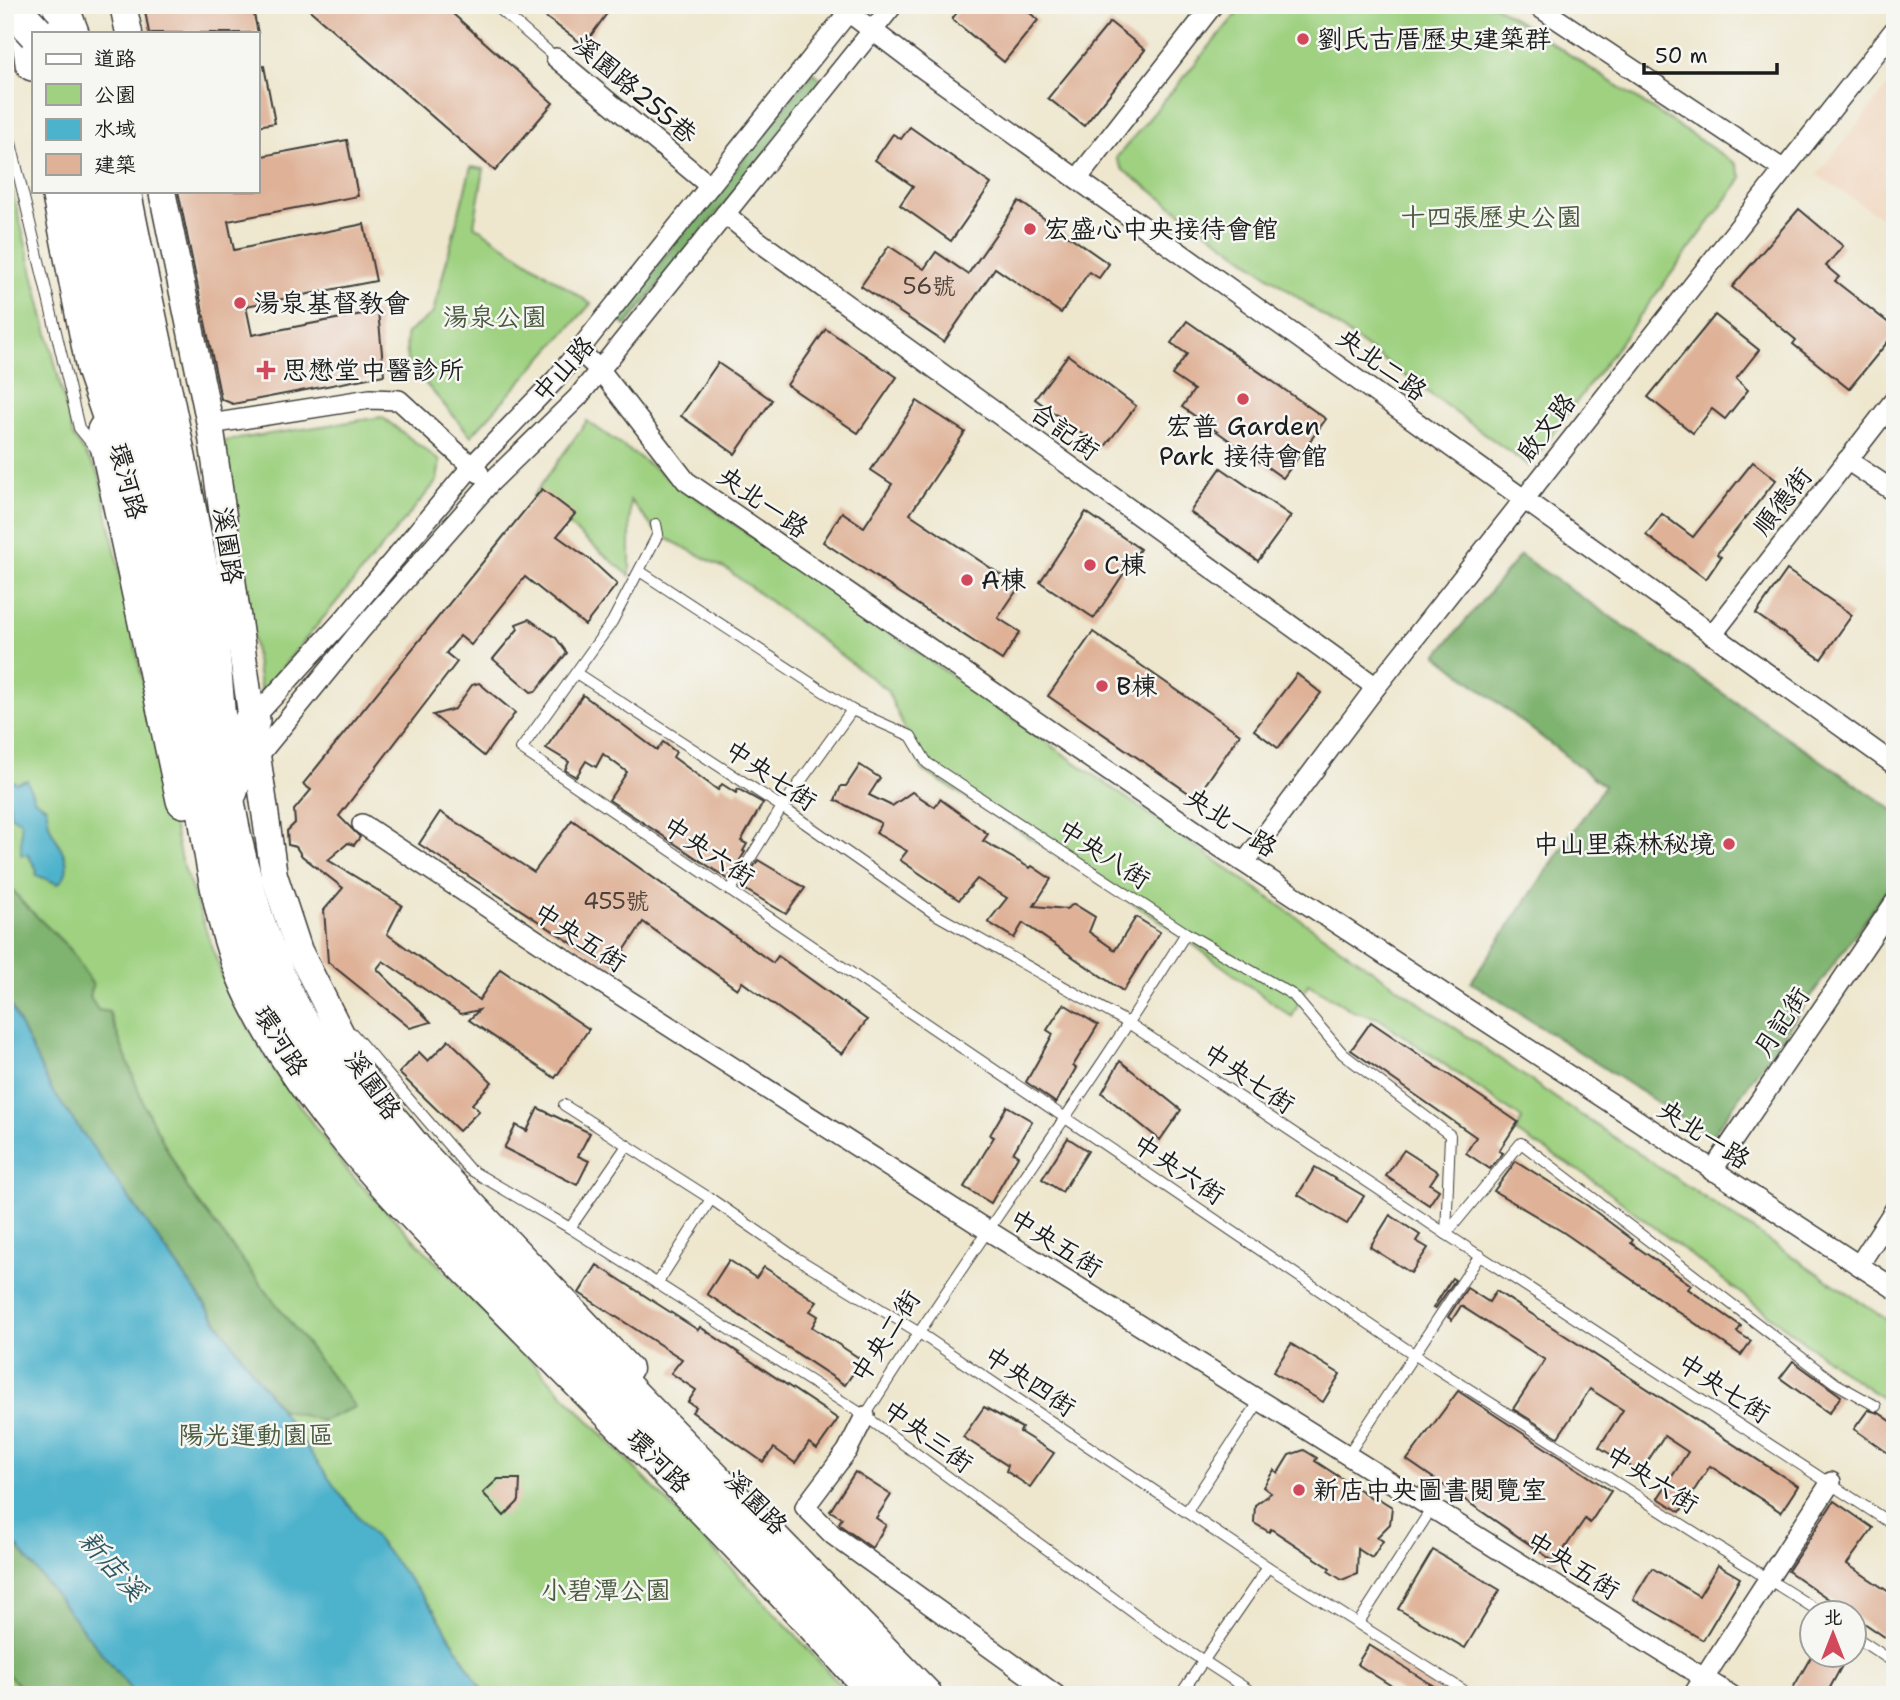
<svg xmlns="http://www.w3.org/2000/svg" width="1900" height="1700" viewBox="0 0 1900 1700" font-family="'Shantell Sans','LXGW WenKai TC',sans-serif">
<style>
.built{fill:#f1d5bd}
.green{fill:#9fd181;stroke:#5e764e;stroke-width:2}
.forest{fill:#7fb36f;stroke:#4e6846;stroke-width:2}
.water{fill:#4db2cc;stroke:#346774;stroke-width:2}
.building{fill:#dfb298}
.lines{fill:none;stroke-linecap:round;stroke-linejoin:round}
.lane-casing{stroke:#3c3a37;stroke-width:12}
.street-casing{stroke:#3c3a37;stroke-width:22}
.secondary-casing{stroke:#3c3a37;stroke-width:29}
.highway-casing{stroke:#3c3a37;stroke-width:38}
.lane{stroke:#fff;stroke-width:10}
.street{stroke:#fff;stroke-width:19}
.secondary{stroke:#fff;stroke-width:26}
.highway{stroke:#fff;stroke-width:35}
.highway-bridge-casing{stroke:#3c3a37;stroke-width:38;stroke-linecap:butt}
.highway-bridge{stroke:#fff;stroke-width:35}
.poi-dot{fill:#d1495b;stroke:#f6f6f2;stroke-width:2.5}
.labels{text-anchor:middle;stroke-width:5;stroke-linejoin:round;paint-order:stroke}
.number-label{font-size:23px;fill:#4d423b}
.poi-label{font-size:26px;fill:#1c1c1c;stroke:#f6f6f2;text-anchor:start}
.street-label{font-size:26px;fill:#1c1c1c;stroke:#f6f6f2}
.park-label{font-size:26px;fill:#4a5b3f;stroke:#f6f6f2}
.water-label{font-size:28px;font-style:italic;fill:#305862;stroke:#f6f6f2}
</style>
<rect width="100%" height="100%" fill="#f6f6f2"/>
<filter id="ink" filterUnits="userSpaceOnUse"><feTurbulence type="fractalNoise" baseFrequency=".0143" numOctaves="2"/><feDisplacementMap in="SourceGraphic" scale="14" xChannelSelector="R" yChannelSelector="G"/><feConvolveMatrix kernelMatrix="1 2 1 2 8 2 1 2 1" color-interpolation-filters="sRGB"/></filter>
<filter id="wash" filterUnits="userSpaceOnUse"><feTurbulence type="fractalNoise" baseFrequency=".00686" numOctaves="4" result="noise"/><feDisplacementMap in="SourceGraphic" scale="28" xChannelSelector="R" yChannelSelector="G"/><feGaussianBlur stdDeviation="1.57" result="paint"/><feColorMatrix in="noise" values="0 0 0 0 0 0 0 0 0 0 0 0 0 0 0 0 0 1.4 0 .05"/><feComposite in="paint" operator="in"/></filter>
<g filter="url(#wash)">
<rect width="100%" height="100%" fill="#eee7ce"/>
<polygon class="built" points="1895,77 1895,227 1817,175"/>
<g class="green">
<polygon points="1244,5 1494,5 1736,164 1742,178 1529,466 1123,170 1116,158"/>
<polygon points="5,160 73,436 99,474 180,856 229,995 275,1072 345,1168 791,1630 849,1695 485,1695 434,1610 344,1695 5,1695"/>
<polygon points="471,167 484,169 474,225 591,304 471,436 407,362 406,334 433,313"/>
<polygon points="382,417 440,461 437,481 261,693 224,441"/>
<polygon points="587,421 1557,1099 1895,1325 1895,1407 1841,1370 1586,1175 1516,1132 1522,1119 1378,1018 1355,1012 1308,984 1292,1017 1162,922 923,770 887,690 728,570 658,534 630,500 630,576 533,496"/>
</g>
<g class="forest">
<polygon points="813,72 823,81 626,326 615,318"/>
<polygon points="1520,555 1895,811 1895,878 1711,1137 1471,982 1604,786 1437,655"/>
<polygon points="5,879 22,902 70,949 93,985 89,996 98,1010 109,1012 144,1105 188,1189 355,1407 322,1421 280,1409 51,1089 5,994"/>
<polygon points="5,1531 135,1695 29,1695 5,1672"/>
</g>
<g class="water">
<path d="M8,777L16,783L27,780L34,799L46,807C48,814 48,823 51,829C59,847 78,867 58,884L36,875L37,870L28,855H21V822L10,815V803L5,801Z"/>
<polygon points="5,994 51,1089 340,1494 434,1610 485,1695 135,1695 5,1531"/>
</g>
<g id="blocks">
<g class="building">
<polygon points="144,5 252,5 258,33 149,33"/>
<polygon points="304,5 443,5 553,103 495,171"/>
<polygon points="529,5 613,5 584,45"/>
<polygon points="963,5 1021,5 1038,20 1004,62 952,19"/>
<polygon points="1110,22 1145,50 1084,126 1048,98"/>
<polygon points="264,66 275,123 257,126 257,67"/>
<polygon points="910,127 991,184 951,241 900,205 913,186 875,160 893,134 901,139"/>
<polygon points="347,140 358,196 228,221 234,250 364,224 376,281 246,306 252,335 378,311 384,375 233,404 221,399 178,191 257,191 257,157"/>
<polygon points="1019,201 1109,264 1099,278 1089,272 1061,313 995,268 944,342 861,286 889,246 924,269 936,252 968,274"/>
<polygon points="1799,209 1843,246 1826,266 1839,277 1835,281 1895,328 1895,333 1849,389 1793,344 1796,340 1732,287"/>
<polygon points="1715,315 1759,350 1736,379 1748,390 1725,419 1712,409 1693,433 1648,397"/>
<polygon points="1187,321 1326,419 1283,478 1182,407 1194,390 1172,375 1187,354 1171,343"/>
<polygon points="826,329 897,377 858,433 787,385"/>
<polygon points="1068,355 1136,406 1103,449 1035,399"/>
<polygon points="718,363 772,400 735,454 681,416"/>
<polygon points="917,401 965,432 910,514 1019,587 998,618 1020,632 1002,660 823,542 842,512 864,527 892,484 871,470"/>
<polygon points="1753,462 1776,480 1717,554 1721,557 1706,579 1646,535 1662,514 1693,537"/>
<polygon points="1221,468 1291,516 1258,561 1190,512"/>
<polygon points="542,489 575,514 557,536 592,561 617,584 585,625 525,577 471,645 460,636 446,653 457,662 339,816 360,837 354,845 348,843 328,860 402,905 387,934 479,1000 500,969 589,1029 555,1078 469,1020 479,1010 461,1014 383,961 377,969 431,1022 410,1028 328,962 324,910 343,888 302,856 296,847 288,845 287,831 295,823 294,810 311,790 303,784"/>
<polygon points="1086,512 1140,549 1094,618 1040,582"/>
<polygon points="1787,570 1852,615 1821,659 1756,614"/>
<polygon points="529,619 556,638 567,653 536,691 531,692 493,659 518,629 516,624"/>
<polygon points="1093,632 1240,734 1196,798 1048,696"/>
<polygon points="1297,674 1321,693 1278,748 1254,730"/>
<polygon points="479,683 515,713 484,756 433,715 455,709 472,685"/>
<polygon points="583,695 657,750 663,742 676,752 673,757 718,790 722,784 736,793 738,789 763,803 741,841 747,844 743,851 745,852 728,879 609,800 627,772 603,754 596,767 586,761 576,777 565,770 569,762 546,748"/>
<polygon points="860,765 880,778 869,795 892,806 912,792 935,807 940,799 988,834 983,841 1030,868 1032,866 1051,879 1034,906 1066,909 1074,904 1095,917 1089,932 1115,950 1136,917 1160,932 1123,991 1023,923 1014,938 988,922 1007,898 977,879 959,900 900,860 907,851 876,833 881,823 835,800 841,786 846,786"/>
<polygon points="440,812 534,872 572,820 773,963 778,956 867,1020 842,1054 742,982 737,989 643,922 612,969 419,844"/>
<polygon points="758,860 805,888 786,914 741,887"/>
<polygon points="1064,1004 1098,1025 1073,1066 1076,1068 1056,1103 1026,1082 1053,1034 1047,1030"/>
<polygon points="1371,1022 1518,1122 1499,1151 1503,1153 1490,1169 1466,1153 1476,1137 1351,1050"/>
<polygon points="449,1040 492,1082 472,1104 479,1111 459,1131 399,1073 419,1052 428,1061"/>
<polygon points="1120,1061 1181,1110 1160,1140 1102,1093"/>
<polygon points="1007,1106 1032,1121 1013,1153 1018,1156 991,1203 964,1187 994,1137 990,1135"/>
<polygon points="538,1108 590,1133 578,1156 589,1161 577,1185 504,1148 516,1125 527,1131"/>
<polygon points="1068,1138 1088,1151 1062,1192 1042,1179"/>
<polygon points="1404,1150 1438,1172 1430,1184 1439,1190 1429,1205 1386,1176"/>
<polygon points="1516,1161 1588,1206 1633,1240 1631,1243 1691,1285 1688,1289 1741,1326 1737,1332 1751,1341 1741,1355 1563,1232 1494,1191"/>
<polygon points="1315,1167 1364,1196 1347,1224 1298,1195"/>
<polygon points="1390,1215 1420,1235 1416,1241 1428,1248 1411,1273 1370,1247"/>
<polygon points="729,1260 756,1278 764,1267 817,1302 810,1311 818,1316 812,1327 862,1360 845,1385 707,1294"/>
<polygon points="597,1265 698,1330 700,1327 838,1419 817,1449 809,1443 795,1463 774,1448 763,1462 692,1412 696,1407 688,1402 696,1390 671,1373 682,1359 579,1293"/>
<polygon points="1452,1278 1455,1280 1435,1309 1433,1308"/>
<polygon points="1467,1288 1489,1302 1496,1291 1798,1486 1781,1512 1710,1466 1680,1512 1658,1498 1688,1452 1664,1436 1640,1473 1599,1447 1623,1410 1590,1389 1558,1437 1513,1409 1545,1360 1461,1306 1452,1320 1448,1317"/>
<polygon points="1291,1344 1340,1374 1323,1402 1273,1372"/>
<polygon points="1793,1361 1841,1396 1829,1413 1780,1378"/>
<polygon points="1458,1391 1611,1491 1590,1523 1585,1519 1555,1562 1407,1460"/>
<polygon points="984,1407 1022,1428 1020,1432 1054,1453 1030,1487 1006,1471 1008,1466 963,1437"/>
<polygon points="1868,1410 1879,1413 1895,1424 1895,1458 1854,1429"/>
<polygon points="1304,1450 1317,1458 1315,1461 1375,1500 1376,1497 1392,1507 1390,1524 1377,1537 1383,1541 1372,1558 1358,1549 1357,1574 1342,1580 1328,1571 1330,1568 1271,1529 1269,1532 1254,1523 1255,1505 1271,1493 1263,1487 1274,1470 1278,1473 1289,1455"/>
<polygon points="855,1472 891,1495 876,1518 886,1525 872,1548 841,1526 839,1523 842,1518 830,1511"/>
<polygon points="498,1479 520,1479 519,1501 504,1516 483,1493"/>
<polygon points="1834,1501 1873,1528 1847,1564 1895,1596 1895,1644 1854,1616 1854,1613 1849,1613 1788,1571"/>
<polygon points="1433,1550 1500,1590 1465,1648 1398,1609"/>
<polygon points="1718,1565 1740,1578 1703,1640 1633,1599 1652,1568 1699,1596"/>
<polygon points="1369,1645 1448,1695 1406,1695 1357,1664"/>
<polygon points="1812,1655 1834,1655 1845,1660 1826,1695 1789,1695"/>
</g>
</g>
</g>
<g filter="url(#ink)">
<use href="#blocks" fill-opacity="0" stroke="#3c3a37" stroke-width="2"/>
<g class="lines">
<defs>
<g id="lane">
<polyline points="495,5 556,58"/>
<polyline points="5,118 79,428 96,449"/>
<polyline points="656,524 658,534 612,622 521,749 1412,1353 1820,1612"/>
<polyline points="641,572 852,710 911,736 927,763 1186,933 1293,995 1343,1054 1450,1135 1446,1234"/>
<polyline points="576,673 782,807 935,914 1130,1024 1446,1234 1895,1526"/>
<polyline points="730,891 782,807 852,710"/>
<polyline points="352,1033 469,1169 570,1228"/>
<polyline points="564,1105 711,1199 795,1257 918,1332 1268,1567 1471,1695"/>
<polyline points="626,1147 570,1228 865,1416 1161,1633 1256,1695"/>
<polyline points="1446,1234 1521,1143 1835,1383 1876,1406"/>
<polyline points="657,1284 711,1199"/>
<path d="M865,1416C968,1252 1084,1098 1186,933"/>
<polyline points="1347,1456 1480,1255"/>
<polyline points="1187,1511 1259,1402"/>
<polyline points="1359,1622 1432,1508"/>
<polyline points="1854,1636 1895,1663"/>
<polyline points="1180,1695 1268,1567"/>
</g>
<g id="street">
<polyline points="839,5 922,68 1895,765"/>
<polyline points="1536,5 1784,170"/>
<polyline points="556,58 710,186"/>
<polyline points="1078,178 1213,5"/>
<polyline points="725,214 757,240 1376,687"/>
<polyline points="579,351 600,370 686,481 1206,838 1895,1289"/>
<polyline points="210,424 370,399 399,400 479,473"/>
<polyline points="1847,460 1895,492"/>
<polyline points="1712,635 1895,399"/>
<polyline points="252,720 344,619 472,466 556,379 854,5"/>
<polyline points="258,756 360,631 490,483 578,397 893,5"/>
<polyline points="362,824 586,973 987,1230 1731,1695"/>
<polyline points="1245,862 1376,687 1895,29"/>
<polyline points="1712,1171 1895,902"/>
<polyline points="1859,1265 1895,1209"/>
<polyline points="865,1416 847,1451 805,1507 833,1535 1056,1695"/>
<polyline points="1693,1695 1831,1482"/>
</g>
<g id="secondary">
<polyline points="123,5 129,33"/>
<polyline points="162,191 210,424 274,875 299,951 366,1083 419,1148 629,1369"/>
</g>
<g id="highway">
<polyline points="25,5 33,63"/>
<polyline points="60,5 71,33"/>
<polyline points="59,191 94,369 123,454"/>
<path d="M92,191C122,356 158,521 187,686C205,785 209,907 254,997C318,1126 429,1228 529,1330C647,1450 766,1568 878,1695"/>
<path d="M123,191C149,324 180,457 204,591C216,658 216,728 226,796C237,866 266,966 303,1026C334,1076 371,1121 408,1166L924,1695"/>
<polyline points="105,431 184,800"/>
<polyline points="230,791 252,720"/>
</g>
</defs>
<use href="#lane" class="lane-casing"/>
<use href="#street" class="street-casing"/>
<use href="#secondary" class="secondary-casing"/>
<use href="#highway" class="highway-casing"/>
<use href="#lane" class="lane"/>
<use href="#street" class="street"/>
<use href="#secondary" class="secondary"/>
<use href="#highway" class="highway"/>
<defs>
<polyline id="highway-bridge" points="10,5 36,33"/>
</defs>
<use href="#highway-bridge" class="highway-bridge-casing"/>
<use href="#highway-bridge" class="highway-bridge"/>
</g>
</g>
<g class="poi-dot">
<circle cx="1303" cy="39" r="7"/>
<circle cx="1030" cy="229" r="7"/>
<circle cx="240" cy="303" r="7"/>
<path d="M262.5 359.5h7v7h7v7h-7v7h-7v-7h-7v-7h7z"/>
<circle cx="1243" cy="399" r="7"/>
<circle cx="1090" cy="565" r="7"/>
<circle cx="967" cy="580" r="7"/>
<circle cx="1102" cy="686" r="7"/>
<circle cx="1729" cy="844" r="7"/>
<circle cx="1299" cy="1490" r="7"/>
</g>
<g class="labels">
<g class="number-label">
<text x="929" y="294">56號</text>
<text x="616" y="909">455號</text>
</g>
<g class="poi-label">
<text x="1317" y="48">劉氏古厝歷史建築群</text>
<text x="1044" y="238">宏盛心中央接待會館</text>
<text x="254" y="312">湯泉基督教會</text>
<text x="282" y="379">思懋堂中醫診所</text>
<text x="1243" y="435" text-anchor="middle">宏普 Garden<tspan x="1243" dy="30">Park 接待會館</tspan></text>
<text x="1104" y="574">C棟</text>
<text x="981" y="589">A棟</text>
<text x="1116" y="695">B棟</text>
<text x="1715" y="853" text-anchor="end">中山里森林秘境</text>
<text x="1313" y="1499">新店中央圖書閱覽室</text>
</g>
<g class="street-label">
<text transform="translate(635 89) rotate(40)" y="9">溪園路255巷</text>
<text transform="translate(1382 364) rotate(36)" y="9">央北二路</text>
<text transform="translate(563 369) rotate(-48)" y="9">中山路</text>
<text transform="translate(1546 427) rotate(-52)" y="9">啟文路</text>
<text transform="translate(1065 431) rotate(36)" y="9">合記街</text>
<text transform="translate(128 481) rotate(75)" y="9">環河路</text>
<text transform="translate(1782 501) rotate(-52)" y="9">順德街</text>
<text transform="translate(763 502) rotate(35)" y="9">央北一路</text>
<text transform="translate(228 545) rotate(82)" y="9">溪園路</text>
<text transform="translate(771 775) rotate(34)" y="9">中央七街</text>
<text transform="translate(1231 822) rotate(33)" y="9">央北一路</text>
<text transform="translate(709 851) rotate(34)" y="9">中央六街</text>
<text transform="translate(1104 854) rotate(33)" y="9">中央八街</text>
<text transform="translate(580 937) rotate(33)" y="9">中央五街</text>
<text transform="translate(1781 1022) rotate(-56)" y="9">月記街</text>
<text transform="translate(281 1041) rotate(58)" y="9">環河路</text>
<text transform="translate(1249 1078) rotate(34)" y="9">中央七街</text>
<text transform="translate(373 1085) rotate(55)" y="9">溪園路</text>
<text transform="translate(1704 1134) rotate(33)" y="9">央北一路</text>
<text transform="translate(1179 1169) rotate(34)" y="9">中央六街</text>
<text transform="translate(1056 1243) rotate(32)" y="9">中央五街</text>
<text transform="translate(885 1336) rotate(-57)" y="9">中央二街</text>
<text transform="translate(1030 1381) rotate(34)" y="9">中央四街</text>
<text transform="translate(1724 1388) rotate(33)" y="9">中央七街</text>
<text transform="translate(928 1436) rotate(36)" y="9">中央三街</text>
<text transform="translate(659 1461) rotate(45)" y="9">環河路</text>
<text transform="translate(1652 1479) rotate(32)" y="9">中央六街</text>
<text transform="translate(756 1502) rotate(46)" y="9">溪園路</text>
<text transform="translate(1573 1565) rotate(32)" y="9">中央五街</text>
</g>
<g class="park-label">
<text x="1491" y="226">十四張歷史公園</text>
<text x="495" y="326">湯泉公園</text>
<text x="256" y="1444">陽光運動園區</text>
<text x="606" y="1599">小碧潭公園</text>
</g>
<g class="water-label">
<text transform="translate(113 1565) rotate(48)" y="10">新店溪</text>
</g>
</g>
<rect width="1900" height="1700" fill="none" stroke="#f6f6f2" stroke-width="28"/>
<rect x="32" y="32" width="228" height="161" fill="#f6f6f2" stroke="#9f9f9c" stroke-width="2"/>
<rect x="46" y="54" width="35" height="10" fill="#ffffff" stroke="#9f9f9c" stroke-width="2"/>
<text x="94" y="66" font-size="21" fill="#1c1c1c">道路</text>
<rect x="46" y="84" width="35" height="21" fill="#9fd181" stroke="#9f9f9c" stroke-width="2"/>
<text x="94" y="102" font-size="21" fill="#1c1c1c">公園</text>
<rect x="46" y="119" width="35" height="21" fill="#4db2cc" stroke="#9f9f9c" stroke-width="2"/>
<text x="94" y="136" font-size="21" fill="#1c1c1c">水域</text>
<rect x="46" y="154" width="35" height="21" fill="#dfb298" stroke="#9f9f9c" stroke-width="2"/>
<text x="94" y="172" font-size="21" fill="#1c1c1c">建築</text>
<g transform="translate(1833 1634)"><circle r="33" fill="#f6f6f2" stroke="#9f9f9c" stroke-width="2"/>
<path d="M0-5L12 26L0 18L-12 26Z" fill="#d1495b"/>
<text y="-10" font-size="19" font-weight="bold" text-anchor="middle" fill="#1c1c1c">北</text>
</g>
<path d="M1644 63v10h133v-10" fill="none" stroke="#1c1c1c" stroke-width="3.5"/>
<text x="1655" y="63" font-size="21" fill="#1c1c1c" stroke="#f6f6f2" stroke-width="5" paint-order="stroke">50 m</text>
</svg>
